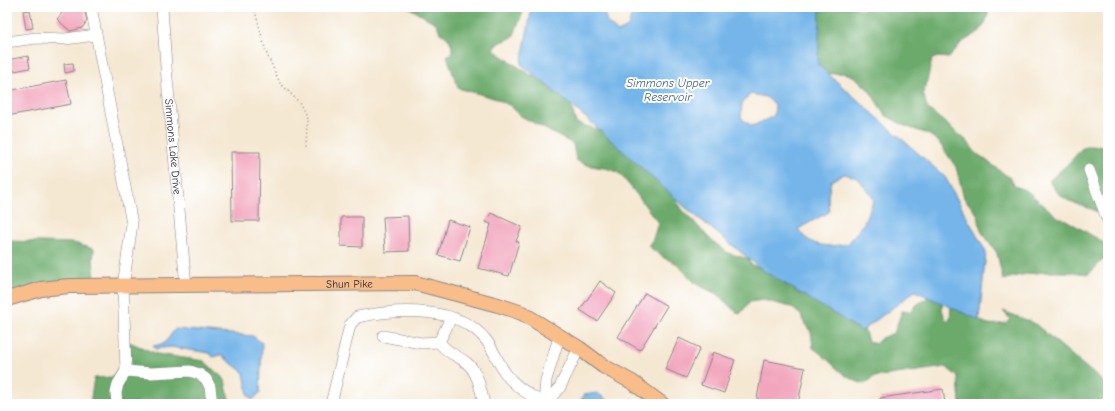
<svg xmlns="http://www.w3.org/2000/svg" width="1115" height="411" viewBox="0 0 1115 411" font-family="'Comic Neue',sans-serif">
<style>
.forest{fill:#6caa6c;stroke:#476654}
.water{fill:#75b5e9;stroke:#4c6c92;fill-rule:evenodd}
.building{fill:#f2a6be}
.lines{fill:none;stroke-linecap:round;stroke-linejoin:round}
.minor-casing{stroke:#8c8587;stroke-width:12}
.major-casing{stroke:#8c8587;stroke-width:16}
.path{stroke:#8c8587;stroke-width:1.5;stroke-dasharray:1 3;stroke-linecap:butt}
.minor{stroke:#fff;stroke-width:11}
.major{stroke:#f8bd89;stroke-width:14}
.labels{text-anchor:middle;stroke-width:4;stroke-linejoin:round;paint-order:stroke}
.street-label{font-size:11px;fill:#22223b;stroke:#fff}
.water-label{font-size:12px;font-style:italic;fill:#435d81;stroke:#fff}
</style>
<rect width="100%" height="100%" fill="#fff"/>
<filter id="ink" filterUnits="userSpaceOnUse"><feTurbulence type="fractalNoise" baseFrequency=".025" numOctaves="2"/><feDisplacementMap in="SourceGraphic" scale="8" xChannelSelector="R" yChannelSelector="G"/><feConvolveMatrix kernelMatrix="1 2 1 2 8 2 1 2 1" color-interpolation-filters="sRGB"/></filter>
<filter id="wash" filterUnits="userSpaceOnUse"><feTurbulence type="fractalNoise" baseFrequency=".012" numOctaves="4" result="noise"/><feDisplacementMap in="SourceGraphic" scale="16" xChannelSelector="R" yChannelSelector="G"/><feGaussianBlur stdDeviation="0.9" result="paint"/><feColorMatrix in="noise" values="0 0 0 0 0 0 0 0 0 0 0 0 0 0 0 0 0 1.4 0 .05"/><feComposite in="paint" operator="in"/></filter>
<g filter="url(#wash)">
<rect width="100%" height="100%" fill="#f5e8d3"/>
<g class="forest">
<path d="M408,7H523L522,15L513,37L497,44L494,50L530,75L549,77L565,86L576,123L599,130L664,183L682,209L710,239L728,253L749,259L750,264L781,276L785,285L793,287L797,293L859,314L868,341L875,344L881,338L894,333L902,311L912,312L914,307L928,297L945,273L942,309L945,319L950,320L951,302L960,304V312L972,313C984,325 989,326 1006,323L1010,319L1003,311L1034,323L1108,386V404H960L958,377L946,367L874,377L864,384C838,376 834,362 813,348L811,332L804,323L801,315L791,307L763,300L750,302L740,314L737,313L717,294L696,284L676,263L664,258L648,246L653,239L658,223C654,217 622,174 617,172C607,166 590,169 576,160L573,144L519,115L511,106L497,99L458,88L447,56L452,52C452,42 449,37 440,33L437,24Z"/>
<path d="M800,7H855L864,11V7H990L985,24L979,32L961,43L949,58L938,57L932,59L926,86L923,92L927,108L967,141L975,152L1010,178L1015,186L1027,191L1059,218L1066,220L1103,242L1106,257L1089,274C1059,271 1033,270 1003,280L997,253L981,231L978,215L964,198L956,167L938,141L928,134L905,126L885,115L869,90L855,77L845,73L826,74L813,65Z"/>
<path d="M1088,146L1108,147V219C1088,201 1065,210 1049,181L1072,160L1081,149Z"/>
<polygon points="7,241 74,243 94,249 93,261 95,276 7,300"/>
<polygon points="129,342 157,354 204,361 225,380 230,404 90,404 94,378 112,377 124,362"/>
</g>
<g class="water">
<path d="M532,7H607L604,12L607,22L618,32L629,26L632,10L627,7H820L818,65L945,177L986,252L979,320L915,291L862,331L764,271L685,207L585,117L521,64ZM751,94L766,97L775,104L774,116L752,126L741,118L742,103ZM844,174L858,178L874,199L864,223L848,244C827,247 811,248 798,229L829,212L828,196L831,181Z"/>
<polygon points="175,329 253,336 262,343 260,393 252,400 248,395 244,373 221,355 213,357 209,353 170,347 155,349 153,346 165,343"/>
<polygon points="597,393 613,404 580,404 583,395"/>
</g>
<g id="blocks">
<g class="building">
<polygon points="67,7 81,7 84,9 87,21 82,28 70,31 57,19"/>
<polygon points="30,10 33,28 26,29 23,11"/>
<polygon points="28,56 30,68 9,72 7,60"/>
<polygon points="73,63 74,71 65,73 64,64"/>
<polygon points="66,80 71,104 7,116 7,91"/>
<polygon points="231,152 260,152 259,221 232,221"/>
<polygon points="491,213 522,227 516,241 519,242 509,276 478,268 491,224 486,222"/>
<polygon points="408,216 409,251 385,252 383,217"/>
<polygon points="341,217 362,217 362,247 341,246"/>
<polygon points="448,220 470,227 460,261 438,255"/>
<polygon points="600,281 616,293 597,321 580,310"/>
<polygon points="645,293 667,306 640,350 618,337"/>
<polygon points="679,338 700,348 686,378 665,369"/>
<polygon points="713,352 735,360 724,393 701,385"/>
<polygon points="764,360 805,368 798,404 756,404"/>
<polygon points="943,389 945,404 881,404 880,398"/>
</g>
</g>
</g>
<g filter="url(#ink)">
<use href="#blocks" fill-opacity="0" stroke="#8c8587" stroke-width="1"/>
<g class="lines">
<defs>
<g id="minor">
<polyline points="91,7 132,224 123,286 126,371 118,384 116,393 117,404"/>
<path id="s1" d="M162,7L166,67L186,286"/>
<polyline points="7,42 36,38 65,39 96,35"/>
<polyline points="1089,170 1108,221"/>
<path d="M451,318L439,342C450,356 456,354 467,363C478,372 481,391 484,404"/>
<polyline points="383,336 421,343 439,342"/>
<polyline points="126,371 151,373 190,371 199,374 206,379 210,387 212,404"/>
<path d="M331,404L350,325L357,317C396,309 459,305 486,340C494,350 498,363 506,374C515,387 531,395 544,404"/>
<polyline points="544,404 546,380 559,337"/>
<polyline points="545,404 560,387 579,348"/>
</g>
<g id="major">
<path id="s2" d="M7,299L41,289L69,286L415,283L498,305L522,313L579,348L603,366L632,382L662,404"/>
</g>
</defs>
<use href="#minor" class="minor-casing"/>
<use href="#major" class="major-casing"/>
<polyline class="path" points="254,7 266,52 280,83 299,102 307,118 306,147"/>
<use href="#minor" class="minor"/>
<use href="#major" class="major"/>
</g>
</g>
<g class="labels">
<g class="street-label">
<text dy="4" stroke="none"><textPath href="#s1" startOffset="140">Simmons Lake Drive</textPath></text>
<text dy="4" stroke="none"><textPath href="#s2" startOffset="344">Shun Pike</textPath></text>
</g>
<g class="water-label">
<text x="668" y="87">Simmons Upper<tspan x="668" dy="14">Reservoir</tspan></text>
</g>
</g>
<rect width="1115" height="411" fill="none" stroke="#fff" stroke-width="24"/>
</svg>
